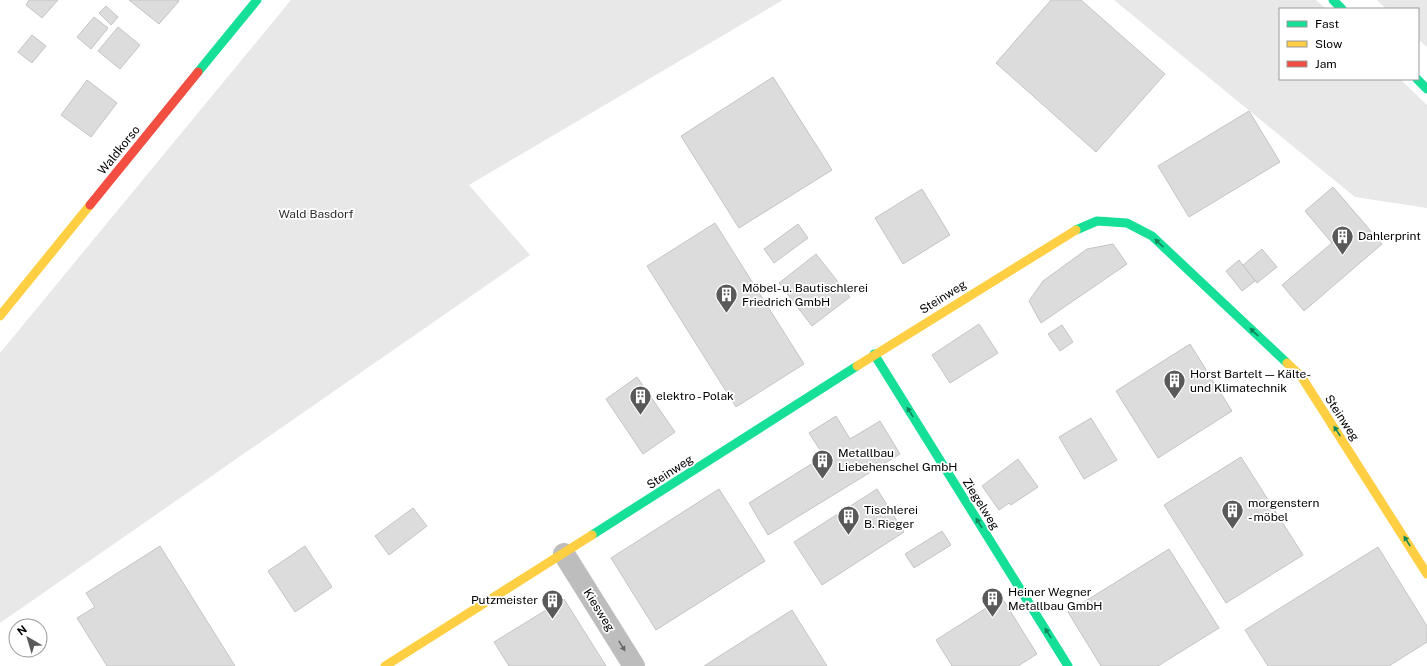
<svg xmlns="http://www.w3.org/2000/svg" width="1427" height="666" viewBox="0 0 1427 666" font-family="'Public Sans',sans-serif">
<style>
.green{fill:#e8e8e8}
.building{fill:#dcdcdc;stroke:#c4c4c4}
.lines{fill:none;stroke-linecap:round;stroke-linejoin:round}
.street{stroke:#bdbdbd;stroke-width:22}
.fast{stroke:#16e098;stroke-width:9}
.slow{stroke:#ffcf43;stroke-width:9}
.jam{stroke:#f24e42;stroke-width:9}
.oneway{fill:#0d865b}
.oneway2{fill:#686868}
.labels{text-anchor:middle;stroke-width:3.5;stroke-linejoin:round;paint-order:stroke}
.street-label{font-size:12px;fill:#000;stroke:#fff}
.park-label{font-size:12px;fill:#2d2d2d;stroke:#fff}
.poi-label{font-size:12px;fill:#000;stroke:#fff;text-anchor:start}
</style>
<rect width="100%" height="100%" fill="#fff"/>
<g class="green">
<polygon points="291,0 783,0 469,185 530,255 0,623 0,353"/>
<polygon points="1114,0 1316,0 1326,9 1280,9 1280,79 1400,79 1427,105 1427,208 1355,197"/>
<polygon points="1377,0 1427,0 1427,47 1418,39 1418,9 1386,9"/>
</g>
<g class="building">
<polygon points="29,0 58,0 42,18 26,5"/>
<polygon points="129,0 178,0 179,1 159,24"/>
<polygon points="1051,0 1081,0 1165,74 1096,152 996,63"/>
<polygon points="106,6 118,17 111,25 99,13"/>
<polygon points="94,17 108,28 91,49 77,37"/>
<polygon points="118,27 140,45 120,69 98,51"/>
<polygon points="32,35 46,46 32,63 18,52"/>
<polygon points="773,77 832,170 739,228 681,136"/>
<polygon points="87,80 117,103 91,137 61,115"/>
<polygon points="1249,111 1280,162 1189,217 1158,166"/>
<polygon points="1333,187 1382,244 1304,311 1282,285 1332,243 1305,211"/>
<polygon points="922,189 950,235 903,264 875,218"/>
<polygon points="715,223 804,364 736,407 647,266"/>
<polygon points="798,224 808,238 774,263 764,249"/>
<polygon points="1113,244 1127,264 1041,323 1029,301 1043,281 1087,249"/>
<polygon points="1262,249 1277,267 1257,283 1243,265"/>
<polygon points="816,254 850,297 812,326 779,283"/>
<polygon points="1239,260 1255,281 1242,291 1226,271"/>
<polygon points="979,324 998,353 950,383 932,355"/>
<polygon points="1062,325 1073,342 1060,351 1048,334"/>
<polygon points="1190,344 1232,411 1158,458 1116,391"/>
<polygon points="637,377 675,432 643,454 606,399"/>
<polygon points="836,416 850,439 880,421 900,454 768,535 749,503 824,456 809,433"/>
<polygon points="1091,418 1117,460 1084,479 1059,437"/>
<polygon points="1241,457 1303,555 1226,603 1164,505"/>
<polygon points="1018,459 1038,487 1011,505 1009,503 999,510 982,486"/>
<polygon points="719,489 765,561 656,630 611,558"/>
<polygon points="877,489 904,532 822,585 794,542"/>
<polygon points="413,508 427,526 389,555 375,536"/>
<polygon points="942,531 951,545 914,568 905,554"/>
<polygon points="160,546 235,666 107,666 77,618 95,607 86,593"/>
<polygon points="305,546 332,587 295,612 268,571"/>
<polygon points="1378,547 1427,626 1427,642 1389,666 1268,666 1245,630"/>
<polygon points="1169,549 1219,628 1158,666 1101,666 1068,612"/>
<polygon points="1002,598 1037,654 1018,666 952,666 936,640"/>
<polygon points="564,599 606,666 509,666 494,642"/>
<polygon points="792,610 827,666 704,666"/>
</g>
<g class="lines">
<polyline class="street" points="564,554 634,666"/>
<g class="fast">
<polyline points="1333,0 1342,9"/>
<polyline points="198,72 257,0"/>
<polyline points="1417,79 1427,89"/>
<polyline points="1076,230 1097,221 1127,223 1152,236 1287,363"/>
<polyline points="874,354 1068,666"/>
<polyline points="592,535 857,366"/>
</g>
<g class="slow">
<polyline points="0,316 90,205"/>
<polyline points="1287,363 1301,376 1427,574"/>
<polyline points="857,366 1076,230"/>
<polyline points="385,666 592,535"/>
</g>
<polyline class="jam" points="90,205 198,72"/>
</g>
<defs><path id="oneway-solid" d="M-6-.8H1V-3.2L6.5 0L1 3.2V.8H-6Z"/></defs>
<g class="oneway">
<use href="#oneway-solid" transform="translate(1159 243) rotate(-137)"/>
<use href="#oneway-solid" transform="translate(1254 332) rotate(-137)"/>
<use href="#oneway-solid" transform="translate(910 412) rotate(-122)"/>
<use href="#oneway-solid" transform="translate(1337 431) rotate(-123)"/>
<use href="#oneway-solid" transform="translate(979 523) rotate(-122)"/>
<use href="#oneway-solid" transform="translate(1407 541) rotate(-122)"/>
<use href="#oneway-solid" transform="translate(1048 633) rotate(-122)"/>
</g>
<use class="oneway2" href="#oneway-solid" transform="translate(622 646) rotate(58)"/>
<defs>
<symbol id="building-pin" viewBox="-11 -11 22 30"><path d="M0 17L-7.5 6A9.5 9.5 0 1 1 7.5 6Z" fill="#595959" stroke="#fff"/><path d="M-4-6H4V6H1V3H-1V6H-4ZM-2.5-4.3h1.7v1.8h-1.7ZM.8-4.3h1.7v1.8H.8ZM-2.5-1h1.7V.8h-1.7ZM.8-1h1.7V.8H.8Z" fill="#fff"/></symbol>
</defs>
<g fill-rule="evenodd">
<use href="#building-pin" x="1330" y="224" width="25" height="34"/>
<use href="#building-pin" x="714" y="282" width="25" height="34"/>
<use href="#building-pin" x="1162" y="368" width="25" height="34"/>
<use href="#building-pin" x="628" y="384" width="25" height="34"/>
<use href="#building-pin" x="810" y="448" width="25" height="34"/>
<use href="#building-pin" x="1220" y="498" width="25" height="34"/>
<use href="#building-pin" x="836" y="504" width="25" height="34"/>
<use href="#building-pin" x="980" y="586" width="25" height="34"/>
<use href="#building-pin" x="540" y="588" width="25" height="34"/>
</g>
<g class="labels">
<g class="street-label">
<text transform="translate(119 150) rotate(-51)" y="4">Waldkorso</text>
<text transform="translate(943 297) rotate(-32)" y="4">Steinweg</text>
<text transform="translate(1342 418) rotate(57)" y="4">Steinweg</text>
<text transform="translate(670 472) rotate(-33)" y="4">Steinweg</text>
<text transform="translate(981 504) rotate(58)" y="4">Ziegelweg</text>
<text transform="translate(599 610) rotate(58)" y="4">Kiesweg</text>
</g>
<g class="park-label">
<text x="316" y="218">Wald Basdorf</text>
</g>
<g class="poi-label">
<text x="1358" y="240">Dahlerprint</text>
<text x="742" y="292">Möbel- u. Bautischlerei<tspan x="742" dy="14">Friedrich GmbH</tspan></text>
<text x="1190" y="378">Horst Bartelt — Kälte-<tspan x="1190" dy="14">und Klimatechnik</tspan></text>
<text x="656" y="400">elektro - Polak</text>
<text x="838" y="457">Metallbau<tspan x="838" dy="14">Liebehenschel GmbH</tspan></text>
<text x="1248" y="507">morgenstern<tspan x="1248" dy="14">- möbel</tspan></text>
<text x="864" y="514">Tischlerei<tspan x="864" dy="14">B. Rieger</tspan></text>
<text x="1008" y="596">Heiner Wegner<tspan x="1008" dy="14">Metallbau GmbH</tspan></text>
<text x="538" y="604" text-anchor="end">Putzmeister</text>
</g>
</g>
<rect x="1279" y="8" width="140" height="72" fill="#ffffff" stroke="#999999"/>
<rect x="1287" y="21" width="20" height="6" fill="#16e098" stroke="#999999"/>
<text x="1315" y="28" font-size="12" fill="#000000">Fast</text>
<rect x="1287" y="41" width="20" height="6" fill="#ffcf43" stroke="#999999"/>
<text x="1315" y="48" font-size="12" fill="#000000">Slow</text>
<rect x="1287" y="61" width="20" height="6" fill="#f24e42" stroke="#999999"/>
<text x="1315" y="68" font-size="12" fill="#000000">Jam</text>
<g transform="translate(28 638) rotate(322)"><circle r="19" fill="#ffffff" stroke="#999999"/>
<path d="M0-3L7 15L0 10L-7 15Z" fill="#595959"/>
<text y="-6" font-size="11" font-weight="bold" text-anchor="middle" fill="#000000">N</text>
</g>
</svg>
